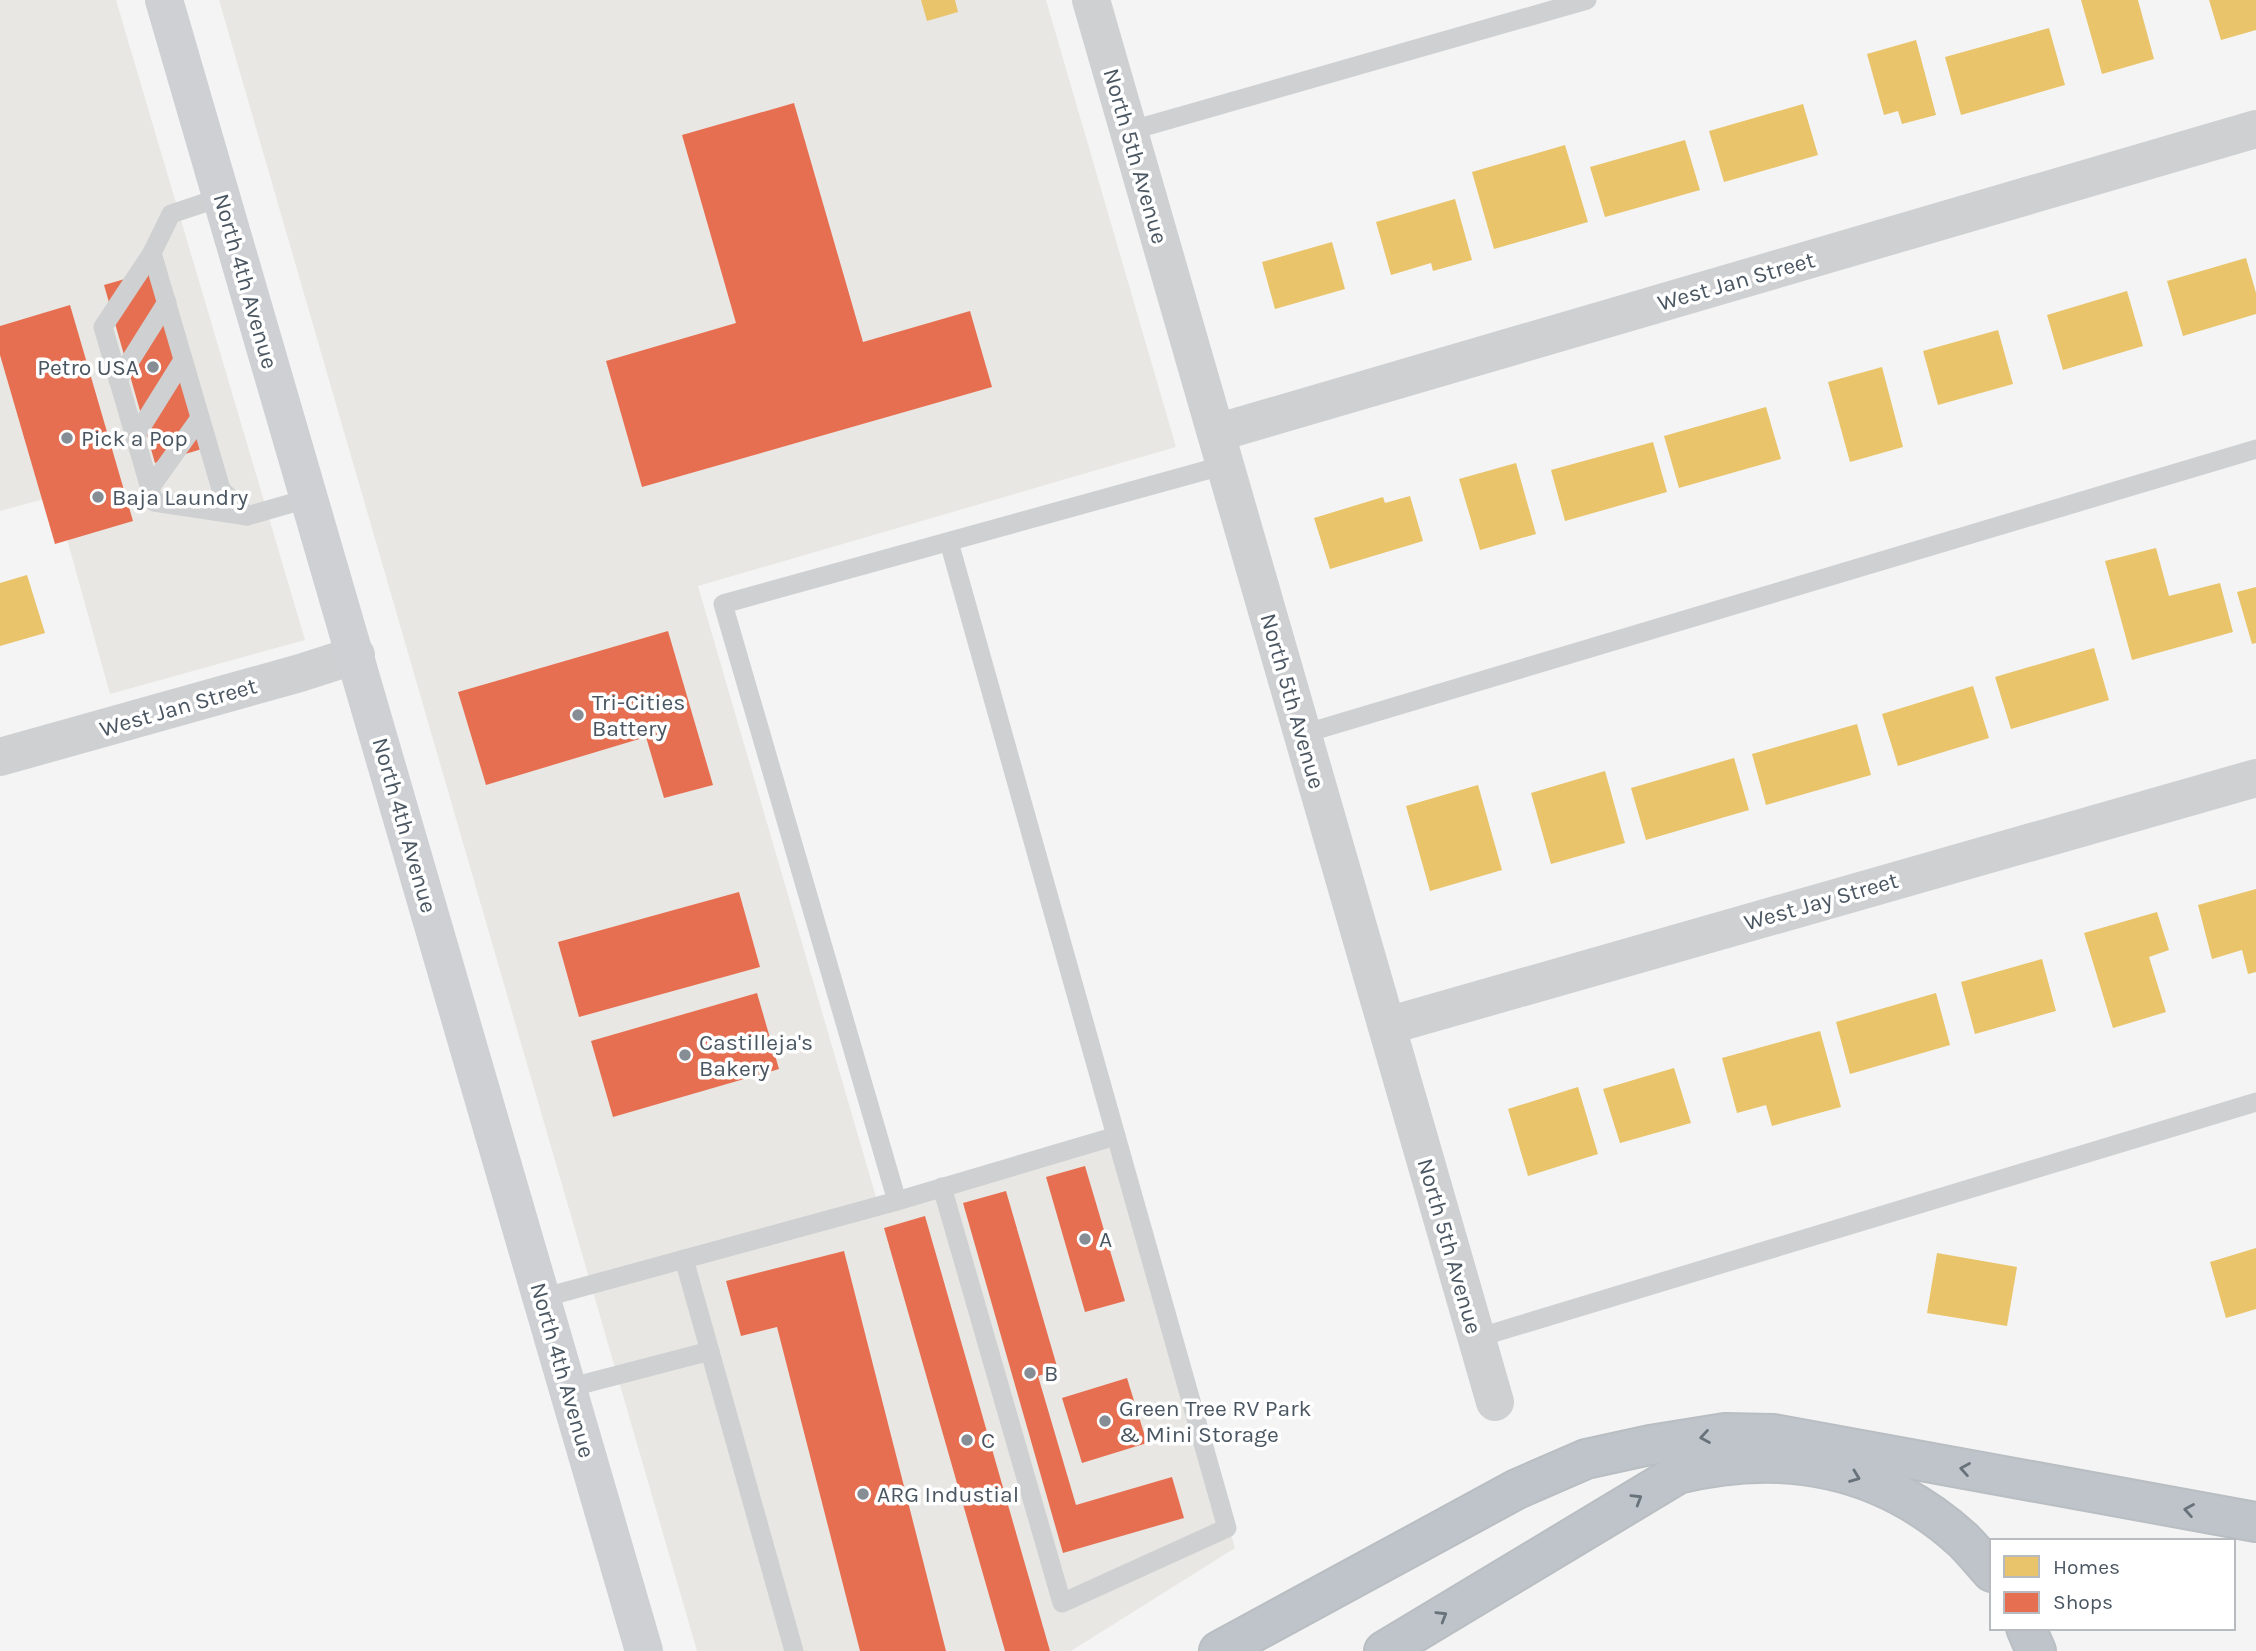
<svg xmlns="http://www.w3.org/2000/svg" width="2256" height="1651" viewBox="0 0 2256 1651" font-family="Karla,sans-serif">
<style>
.commercial{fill:#e8e7e3}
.homes{fill:#e9c46a}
.shops{fill:#e76f51}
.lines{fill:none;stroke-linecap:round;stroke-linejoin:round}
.highway-casing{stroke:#b9bec3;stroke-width:42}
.lane{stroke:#ced0d2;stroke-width:19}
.street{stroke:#ced0d2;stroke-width:38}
.secondary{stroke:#ced0d4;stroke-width:38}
.highway{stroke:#bec4c9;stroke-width:38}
.oneway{stroke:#67727b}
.poi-dot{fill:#868d94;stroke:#fff;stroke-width:2.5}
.labels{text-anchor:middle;stroke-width:7;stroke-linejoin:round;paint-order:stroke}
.street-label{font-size:23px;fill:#4a5661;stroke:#fff}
.poi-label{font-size:23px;fill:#4a5661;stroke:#fff;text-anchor:start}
</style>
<rect width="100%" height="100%" fill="#f4f4f4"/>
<g class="commercial">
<polygon points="0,0 116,0 305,640 110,694 55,496 0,511"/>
<polygon points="219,0 1046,0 1176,447 698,586 878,1204 1110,1136 1235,1548 1071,1651 697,1651"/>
</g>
<g class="homes">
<polygon points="921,0 955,0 958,12 927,21"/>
<polygon points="2081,0 2138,0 2154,59 2102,74"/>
<polygon points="2209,0 2256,0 2256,30 2221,40"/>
<polygon points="2049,28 2065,85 1961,115 1945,57"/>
<polygon points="1916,40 1936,115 1902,124 1898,111 1884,115 1867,54"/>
<polygon points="1803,104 1818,155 1724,182 1709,131"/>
<polygon points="1685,140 1700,190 1605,217 1590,167"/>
<polygon points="1565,145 1588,222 1494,249 1472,172"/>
<polygon points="1455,199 1472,260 1433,271 1431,263 1391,275 1376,222"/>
<polygon points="1332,242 1345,289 1275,309 1262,262"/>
<polygon points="2246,258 2256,293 2256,314 2183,336 2167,281"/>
<polygon points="2127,291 2143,346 2063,370 2047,315"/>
<polygon points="1998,330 2013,384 1938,405 1923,351"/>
<polygon points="1882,367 1903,447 1850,462 1828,382"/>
<polygon points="1766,407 1781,459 1679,488 1664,436"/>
<polygon points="1653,442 1667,492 1565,521 1551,470"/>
<polygon points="1516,463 1536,534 1480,550 1459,479"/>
<polygon points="1410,496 1423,541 1330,569 1314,518 1383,497 1385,503"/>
<polygon points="2156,548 2169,596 2220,583 2233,632 2132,660 2105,561"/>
<polygon points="27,575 45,633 0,646 0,583"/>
<polygon points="2256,587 2256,643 2252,644 2237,592"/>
<polygon points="2094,648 2109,700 2011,729 1995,677"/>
<polygon points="1973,686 1989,738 1898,766 1882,714"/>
<polygon points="1857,724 1871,775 1766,805 1752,754"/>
<polygon points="1734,758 1749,810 1646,840 1631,788"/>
<polygon points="1605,771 1625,843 1551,864 1531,793"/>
<polygon points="1478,785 1502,870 1430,891 1406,806"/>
<polygon points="2256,889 2256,972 2248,974 2242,950 2212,959 2198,905"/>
<polygon points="2157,912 2169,950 2149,957 2166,1012 2113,1028 2084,933"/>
<polygon points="2042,959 2056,1011 1975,1034 1961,982"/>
<polygon points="1936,993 1950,1045 1850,1074 1836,1022"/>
<polygon points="1820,1031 1841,1107 1772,1126 1766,1105 1737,1113 1722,1058"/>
<polygon points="1674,1068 1691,1123 1620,1143 1603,1089"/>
<polygon points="1578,1087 1598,1154 1528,1176 1508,1109"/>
<polygon points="2256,1248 2256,1309 2226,1318 2210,1262"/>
<polygon points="1937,1253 2017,1267 2007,1326 1927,1313"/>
</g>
<g class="shops">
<polygon points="794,103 863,342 970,311 992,387 642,487 606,361 736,323 682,135"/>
<polygon points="149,272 202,449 155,463 104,285"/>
<polygon points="70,305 133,521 55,544 0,355 0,326"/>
<polygon points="668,631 713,785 664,798 646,737 486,785 458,692"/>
<polygon points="739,892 760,967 579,1017 558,942"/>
<polygon points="757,993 779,1069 613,1117 591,1041"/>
<polygon points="1085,1166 1125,1301 1085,1312 1046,1177"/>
<polygon points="1006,1191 1058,1370 1038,1376 1076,1505 1172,1477 1184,1518 1063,1553 963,1203"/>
<polygon points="925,1216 1050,1651 1005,1651 884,1228"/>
<polygon points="844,1251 946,1651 860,1651 777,1327 741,1336 726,1281"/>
<polygon points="1127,1378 1147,1443 1082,1463 1062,1398"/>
</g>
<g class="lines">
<defs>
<g id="highway">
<polyline points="2026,1628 2036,1651"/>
<polyline points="1219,1651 1517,1489 1586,1459 1650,1445 1725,1433 1773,1434 2256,1522"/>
<path d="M1384,1651L1678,1474C1782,1448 1882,1466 1963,1540C1973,1550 1982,1561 1992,1572"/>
</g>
</defs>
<use href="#highway" class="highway-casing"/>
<g class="lane">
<polyline points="1129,131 1587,0"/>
<polyline points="222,197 171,214 152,253 221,489 247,516 310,498"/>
<polyline points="152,253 103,327 154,502 247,516"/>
<polyline points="118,380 167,302"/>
<polyline points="135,437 183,360"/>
<polyline points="150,488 200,418"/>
<polyline points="1303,734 2256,449"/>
<polyline points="942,1187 1062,1603 1227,1528 1116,1136"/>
<polyline points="897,1201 723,604 1225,465"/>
<polyline points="684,1259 794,1651"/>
<polyline points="542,1298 897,1201 1116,1136 949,542"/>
<polyline points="1477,1338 2256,1102"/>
<polyline points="568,1388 710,1351"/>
</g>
<g class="street">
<polyline points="1091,0 1495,1402"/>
<polyline points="1216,433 2256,129"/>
<polyline points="0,757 300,673 356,655"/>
<polyline points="1387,1026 2256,778"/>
</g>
<polyline class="secondary" points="164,0 644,1651"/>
<use href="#highway" class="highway"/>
</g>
<defs><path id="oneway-chevron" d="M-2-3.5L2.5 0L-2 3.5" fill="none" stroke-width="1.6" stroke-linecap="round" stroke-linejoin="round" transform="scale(1.75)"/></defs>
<g class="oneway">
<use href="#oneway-chevron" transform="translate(1705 1437) rotate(171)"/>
<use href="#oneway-chevron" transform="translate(1965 1469) rotate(-170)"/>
<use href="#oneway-chevron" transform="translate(1855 1477) rotate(21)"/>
<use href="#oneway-chevron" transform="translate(1637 1499) rotate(-31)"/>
<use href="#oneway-chevron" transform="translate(2189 1510) rotate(-170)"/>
<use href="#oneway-chevron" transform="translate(1442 1616) rotate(-31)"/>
</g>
<g class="poi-dot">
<circle cx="153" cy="367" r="7"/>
<circle cx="67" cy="438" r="7"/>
<circle cx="98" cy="497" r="7"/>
<circle cx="578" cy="715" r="7"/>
<circle cx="685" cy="1055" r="7"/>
<circle cx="1085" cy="1239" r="7"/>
<circle cx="1030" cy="1373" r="7"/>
<circle cx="1105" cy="1421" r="7"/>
<circle cx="967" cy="1440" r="7"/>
<circle cx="863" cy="1494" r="7"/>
</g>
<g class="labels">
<g class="street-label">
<text transform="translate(1136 156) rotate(74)" y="8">North 5th Avenue</text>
<text transform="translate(246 281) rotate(74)" y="8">North 4th Avenue</text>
<text transform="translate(1736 281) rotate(-16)" y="8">West Jan Street</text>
<text transform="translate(1293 701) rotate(74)" y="8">North 5th Avenue</text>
<text transform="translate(178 707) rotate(-16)" y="8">West Jan Street</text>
<text transform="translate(405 825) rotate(74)" y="8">North 4th Avenue</text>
<text transform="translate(1821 901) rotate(-16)" y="8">West Jay Street</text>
<text transform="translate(1450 1246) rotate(74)" y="8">North 5th Avenue</text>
<text transform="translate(563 1370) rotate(74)" y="8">North 4th Avenue</text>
</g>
<g class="poi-label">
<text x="139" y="375" text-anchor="end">Petro USA</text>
<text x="81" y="446">Pick a Pop</text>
<text x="112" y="505">Baja Laundry</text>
<text x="592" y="710">Tri-Cities<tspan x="592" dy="26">Battery</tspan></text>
<text x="699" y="1050">Castilleja's<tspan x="699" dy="26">Bakery</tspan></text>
<text x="1099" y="1247">A</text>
<text x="1044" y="1381">B</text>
<text x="1119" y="1416">Green Tree RV Park<tspan x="1119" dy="26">&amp; Mini Storage</tspan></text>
<text x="981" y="1448">C</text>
<text x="877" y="1502">ARG Industial</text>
</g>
</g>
<rect x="1990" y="1539" width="245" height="91" fill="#ffffff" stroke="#b7bbc0" stroke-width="2"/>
<rect x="2004" y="1556" width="35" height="21" fill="#e9c46a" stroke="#b7bbc0" stroke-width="2"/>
<text x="2053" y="1574" font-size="21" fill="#4a5661">Homes</text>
<rect x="2004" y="1592" width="35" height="21" fill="#e76f51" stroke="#b7bbc0" stroke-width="2"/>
<text x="2053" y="1609" font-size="21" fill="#4a5661">Shops</text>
</svg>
